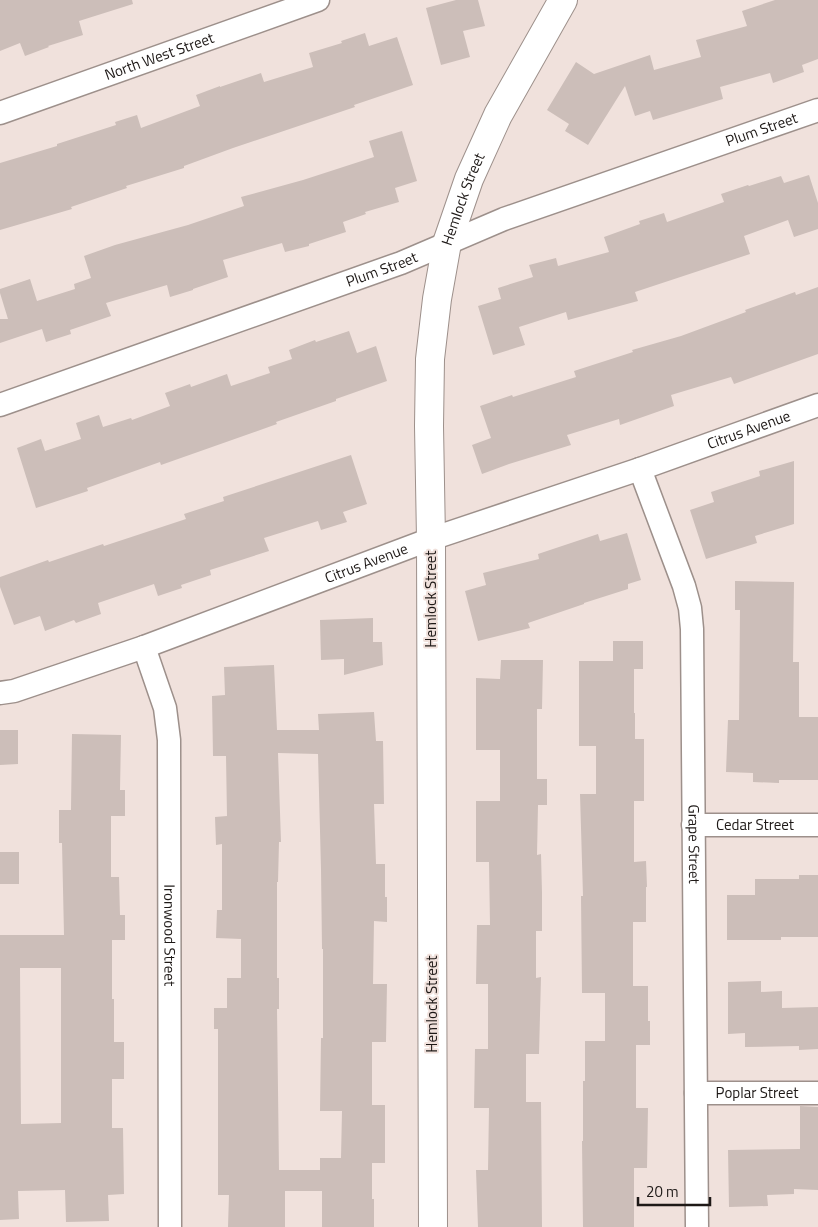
<svg xmlns="http://www.w3.org/2000/svg" width="818" height="1227" viewBox="0 0 818 1227" font-family="'Titillium Web',sans-serif">
<style>
.building{fill:#ccbeb9;fill-rule:evenodd}
.lines{fill:none;stroke-linecap:round;stroke-linejoin:round}
.street-casing{stroke:#9d908b;stroke-width:25}
.secondary-casing{stroke:#9d908b;stroke-width:30}
.street{stroke:#fff;stroke-width:22}
.secondary{stroke:#fff;stroke-width:28}
.labels{text-anchor:middle;stroke-width:4;stroke-linejoin:round;paint-order:stroke}
.street-label{font-size:15px;fill:#1e1917;stroke:#f0e1dc}
</style>
<rect width="100%" height="100%" fill="#f0e1dc"/>
<g class="building">
<polygon points="0,0 132,0 133,4 79,21 83,35 48,46 49,47 25,56 20,43 0,51"/>
<polygon points="456,0 478,0 485,26 463,31 470,57 441,65 426,8"/>
<polygon points="775,0 818,0 818,59 802,65 804,72 773,83 770,73 720,87 723,99 653,120 650,111 635,116 625,86 588,145 565,131 569,124 547,110 576,62 594,74 650,55 654,70 701,57 696,40 747,26 742,11"/>
<polygon points="365,33 369,46 397,37 413,85 354,105 355,107 233,148 184,166 184,168 126,186 127,188 71,207 72,209 0,230 0,163 57,146 57,144 116,125 115,122 137,115 141,128 200,106 196,95 220,86 220,87 261,73 264,82 313,67 309,53 342,43 341,41"/>
<polygon points="402,131 417,181 395,188 399,202 365,212 366,214 343,222 346,232 309,244 309,246 285,252 282,243 223,260 228,277 193,289 193,290 170,297 167,285 106,303 111,316 70,330 71,334 46,342 42,329 0,343 0,319 8,319 0,293 0,289 30,279 37,301 75,289 74,284 91,278 84,256 115,245 188,225 244,206 241,197 303,180 374,157 369,141"/>
<polygon points="809,175 818,203 818,229 794,237 788,220 744,236 750,254 635,292 638,301 568,320 566,312 519,327 525,345 493,355 478,306 501,299 498,288 533,277 529,265 556,258 558,266 609,252 604,237 640,224 639,221 664,213 667,222 724,202 721,194 748,185 749,186 781,176 784,183"/>
<polygon points="818,287 818,354 734,384 731,377 671,395 674,406 620,425 619,419 567,435 571,445 509,464 482,474 472,445 491,438 480,406 512,395 513,397 576,377 574,371 633,352 632,350 681,336 746,312 745,310 795,292 796,295"/>
<polygon points="349,331 357,353 376,346 387,381 336,399 336,401 276,422 277,424 161,465 160,462 87,488 88,491 36,508 17,448 41,439 45,451 81,439 76,423 99,415 103,427 131,418 132,420 170,406 165,393 190,384 191,387 227,374 231,386 270,373 268,367 292,359 289,350 315,340 316,342"/>
<polygon points="351,455 367,504 343,512 347,522 321,530 318,521 264,538 269,551 210,570 211,575 181,585 182,588 158,596 154,584 98,603 101,614 76,623 74,620 45,631 40,616 14,625 0,587 0,577 48,560 49,562 103,544 104,546 186,519 184,514 224,501 223,497"/>
<polygon points="794,461 794,524 755,536 757,543 706,559 690,510 714,502 711,492 760,476 759,471"/>
<polygon points="627,533 641,580 628,584 628,589 584,603 584,604 528,623 530,628 478,641 465,591 486,585 483,573 539,559 538,554 598,534 600,541"/>
<polygon points="735,581 794,582 793,662 799,662 799,717 818,717 818,780 779,780 779,783 753,782 753,773 726,772 728,720 739,720 740,610 735,610"/>
<polygon points="373,618 373,642 382,642 383,665 344,675 344,659 321,660 320,620"/>
<polygon points="613,641 643,641 643,669 634,669 634,713 635,713 635,739 644,739 644,801 634,801 634,862 646,861 647,887 646,887 646,922 633,922 633,986 648,986 648,1021 650,1021 650,1045 636,1045 636,1108 648,1108 647,1168 634,1168 634,1227 583,1227 582,1141 583,1141 583,1081 585,1081 585,1041 605,1041 605,993 582,993 581,896 583,896 580,794 596,794 596,746 579,746 579,661 613,661"/>
<polygon points="501,660 543,660 542,709 537,709 537,779 547,779 547,805 538,805 537,855 541,854 542,893 542,931 536,931 536,978 541,977 539,1054 526,1054 526,1102 541,1102 542,1227 478,1227 476,1170 488,1170 489,1108 474,1108 475,1049 488,1049 488,984 476,984 477,925 490,925 489,862 476,862 476,801 500,801 500,750 476,750 476,678 500,679"/>
<path d="M274,665L277,730H319L318,714L374,712L376,741H383L384,804H374L376,864H385V897H387V922L374,921L373,984H387L386,1042H372V1105H385V1163H372V1199H374V1227H322V1191H285V1227H228L229,1195H218V1029H214V1008H227V978H241V939L216,938L217,910H222V844L216,845L215,817L227,816L226,756H213L212,696L225,695L224,667ZM278,753L318,754L321,869L322,949H323V1038H321L320,1111H342L341,1158H320V1170H279L277,1009H279V978H277V882H278L279,842H281Z"/>
<polygon points="0,730 18,730 18,764 0,765"/>
<path d="M72,734L121,735L120,790H125V816H111V877H119L120,915H125V940H112V999H114V1042H124V1079H112V1128H123L124,1194L108,1195L109,1221L66,1222L65,1190L18,1191L19,1219L0,1220V935H64L62,843H59V810H71ZM20,968H61V1123L21,1124Z"/>
<rect x="0" y="852" width="19" height="32"/>
<polygon points="799,875 818,875 818,937 781,937 781,940 727,940 727,895 755,895 755,879 799,879"/>
<polygon points="761,981 761,992 782,991 782,1008 818,1007 818,1049 799,1050 799,1046 745,1047 745,1033 728,1034 728,982"/>
<polygon points="800,1106 818,1107 818,1190 794,1189 794,1194 767,1195 768,1206 729,1207 728,1150 800,1149"/>
</g>
<g class="lines">
<defs>
<g id="street">
<path id="s1" d="M0,113L318,0"/>
<path id="s2" d="M0,405L401,263L504,219L818,110"/>
<path id="s3" d="M640,469L684,586L690,608L692,629L697,1227"/>
<path id="s4" d="M144,647L165,708L169,740L170,1227"/>
<path id="s5" d="M0,693L14,691L144,647L431,539L640,469L818,405"/>
<path id="s6" d="M693,825H818"/>
<path id="s7" d="M696,1093H818"/>
</g>
<g id="secondary">
<path id="s8" d="M433,1227L431,539L429,426L430,359L437,299L447,243L469,179L498,115L563,0"/>
</g>
</defs>
<use href="#street" class="street-casing"/>
<use href="#secondary" class="secondary-casing"/>
<use href="#street" class="street"/>
<use href="#secondary" class="secondary"/>
</g>
<g class="labels">
<g class="street-label">
<text dy="5" stroke="none"><textPath href="#s1" startOffset="169">North West Street</textPath></text>
<text dy="5" stroke="none"><textPath href="#s2" startOffset="810">Plum Street</textPath></text>
<text dy="5" stroke="none"><textPath href="#s8" startOffset="1032">Hemlock Street</textPath></text>
<text dy="5" stroke="none"><textPath href="#s2" startOffset="405">Plum Street</textPath></text>
<text dy="5" stroke="none"><textPath href="#s5" startOffset="794">Citrus Avenue</textPath></text>
<text dy="5" stroke="none"><textPath href="#s5" startOffset="389">Citrus Avenue</textPath></text>
<text transform="translate(431 599) rotate(-90)" y="5">Hemlock Street</text>
<text dy="5" stroke="none"><textPath href="#s6" startOffset="62">Cedar Street</textPath></text>
<text dy="5" stroke="none"><textPath href="#s3" startOffset="384">Grape Street</textPath></text>
<text dy="5" stroke="none"><textPath href="#s4" startOffset="292">Ironwood Street</textPath></text>
<text transform="translate(432 1004) rotate(-90)" y="5">Hemlock Street</text>
<text dy="5" stroke="none"><textPath href="#s7" startOffset="61">Poplar Street</textPath></text>
</g>
</g>
<path d="M638 1197v8h72v-8" fill="none" stroke="#1e1917" stroke-width="2.5"/>
<text x="646" y="1197" font-size="15" fill="#1e1917" stroke="#f0e1dc" stroke-width="4" paint-order="stroke">20 m</text>
</svg>
